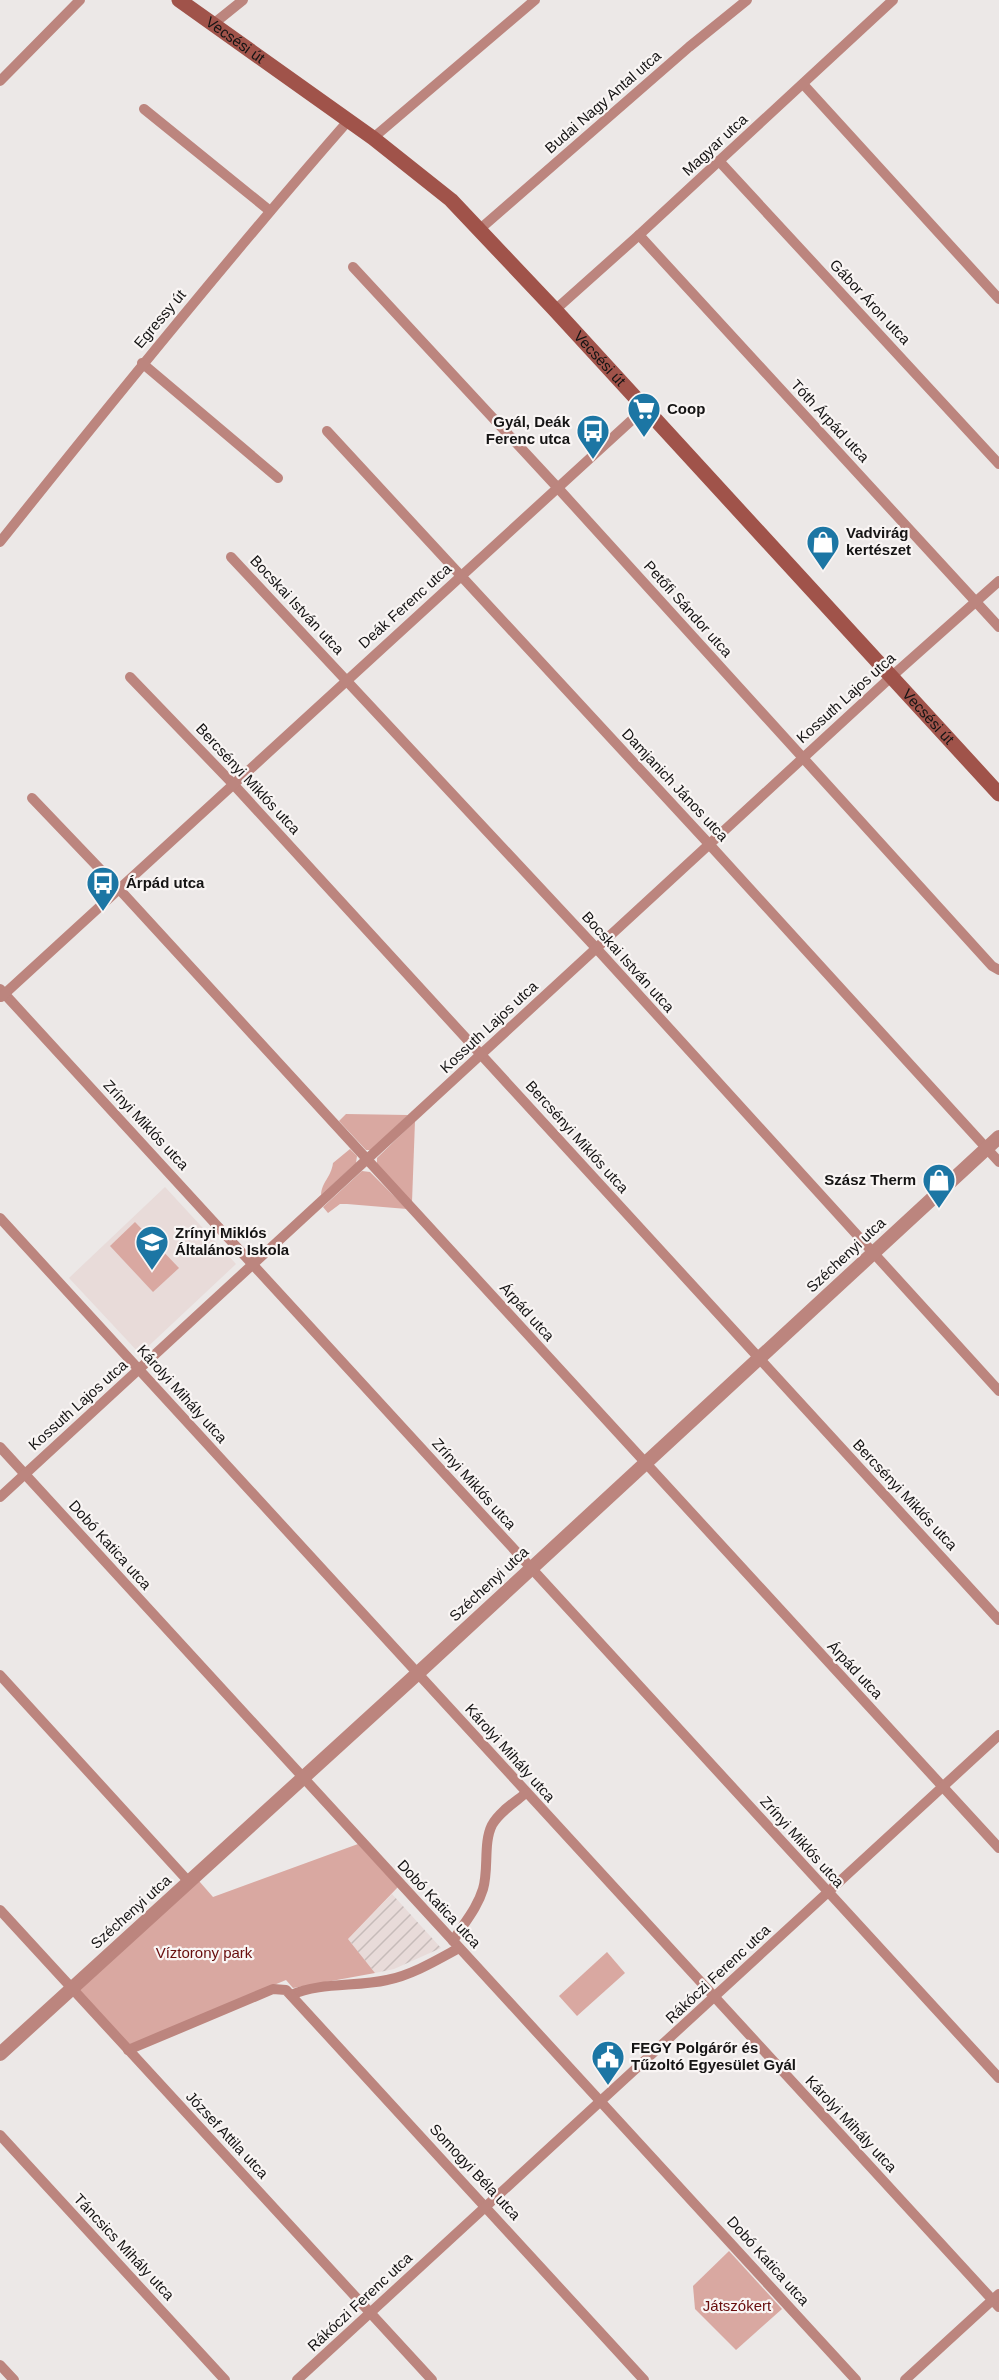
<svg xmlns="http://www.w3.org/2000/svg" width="999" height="2380" viewBox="0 0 999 2380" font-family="Arial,sans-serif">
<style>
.built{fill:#e8dbd9}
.industrial{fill:url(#industrial-furrows)}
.green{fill:#d9a8a1}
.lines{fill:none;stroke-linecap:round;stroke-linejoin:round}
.minor{stroke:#bc857e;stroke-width:10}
.tertiary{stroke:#bc857e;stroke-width:14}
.secondary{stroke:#a0534a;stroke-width:15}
.labels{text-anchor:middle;stroke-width:4.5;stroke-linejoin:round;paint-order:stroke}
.street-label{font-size:15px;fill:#151414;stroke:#f9f5f4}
.poi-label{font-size:15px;font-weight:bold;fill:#151414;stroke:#f9f5f4;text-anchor:start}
.park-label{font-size:15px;fill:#670c0c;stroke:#f9f5f4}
</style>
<defs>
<pattern id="industrial-furrows" width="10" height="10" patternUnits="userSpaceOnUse" patternTransform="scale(1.5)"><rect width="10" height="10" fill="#e8dbd9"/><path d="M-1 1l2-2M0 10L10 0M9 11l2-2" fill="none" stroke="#c6bbb9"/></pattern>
</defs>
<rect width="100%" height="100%" fill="#ece8e7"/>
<polygon class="built" points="165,1187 236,1264 140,1354 69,1278"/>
<polygon class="industrial" points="392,1894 441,1948 394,1969 375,1973 348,1939"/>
<g class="green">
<polygon points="346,1114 408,1115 371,1150 366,1150 339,1121"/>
<polygon points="415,1121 412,1202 377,1165 377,1158"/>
<path d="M350,1149L357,1156L356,1163L321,1195C322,1181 331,1178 333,1163Z"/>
<polygon points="362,1171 370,1172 407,1209 347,1204 340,1204 328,1213 323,1207"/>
<polygon points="135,1222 179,1268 153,1292 110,1246"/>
<polygon points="358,1844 398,1887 348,1939 375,1973 293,1988 286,1980 129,2045 77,1990 199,1881 213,1897"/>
<polygon points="607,1952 625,1973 577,2016 559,1996"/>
<polygon points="729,2251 782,2309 736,2350 695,2309 693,2286"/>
</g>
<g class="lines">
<g class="minor">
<polyline points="212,25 243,0"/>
<polyline points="0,81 80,0"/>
<polyline points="803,84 999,299"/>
<polyline points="144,109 270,211"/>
<polyline points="373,138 535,0"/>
<polyline points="719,161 999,464"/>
<polyline points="480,229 689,47 747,0"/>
<polyline points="639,235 999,627"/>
<polyline points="353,267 557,487 992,966 999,970"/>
<polyline points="555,310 639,235 893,0"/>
<polyline points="142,363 278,478"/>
<polyline points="327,431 709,844 999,1162"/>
<path d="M0,542C114,399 228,258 348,121"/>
<polyline points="231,557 597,949 999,1391"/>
<polyline points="130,677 234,785 999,1620"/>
<polyline points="32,798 119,889 999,1848"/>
<polyline points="0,989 999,2078"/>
<polyline points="1,997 645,408"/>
<polyline points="0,1218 999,2307"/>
<polyline points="0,1447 856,2380"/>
<polyline points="0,1497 891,677 999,581"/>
<polyline points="0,1675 189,1882"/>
<polyline points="0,1910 432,2380"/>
<path d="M453,1941C463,1924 477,1909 483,1889C489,1869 483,1843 492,1825C499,1812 515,1802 526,1793"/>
<path d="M291,1995C320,1982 356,1987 387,1980C412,1975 437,1960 459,1948"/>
<polyline points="128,2050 273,1989 286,1990 644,2380"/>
<polyline points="0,2135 225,2380"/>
<polyline points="0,2365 14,2380"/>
<polyline points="297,2380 999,1735"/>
<polyline points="905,2380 999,2294"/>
</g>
<polyline class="tertiary" points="0,2054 417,1674 999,1137"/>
<path class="secondary" id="s1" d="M179,0L373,138L451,200L555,310L999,794"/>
</g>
<defs>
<symbol id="supermarket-pin" viewBox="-11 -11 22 30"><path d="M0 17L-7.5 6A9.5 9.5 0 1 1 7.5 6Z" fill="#1c76a4" stroke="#f9f5f4"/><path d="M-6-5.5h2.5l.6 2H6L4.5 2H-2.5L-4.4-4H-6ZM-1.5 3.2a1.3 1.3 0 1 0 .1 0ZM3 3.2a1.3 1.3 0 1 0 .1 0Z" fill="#fff"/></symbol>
<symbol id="bus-pin" viewBox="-11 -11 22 30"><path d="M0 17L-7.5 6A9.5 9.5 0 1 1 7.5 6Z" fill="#1c76a4" stroke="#f9f5f4"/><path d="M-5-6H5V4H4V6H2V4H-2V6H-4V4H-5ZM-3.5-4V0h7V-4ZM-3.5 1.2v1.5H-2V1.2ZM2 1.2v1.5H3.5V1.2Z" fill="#fff"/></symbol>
<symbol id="shop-pin" viewBox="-11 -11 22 30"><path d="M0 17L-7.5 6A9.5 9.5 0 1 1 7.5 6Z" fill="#1c76a4" stroke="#f9f5f4"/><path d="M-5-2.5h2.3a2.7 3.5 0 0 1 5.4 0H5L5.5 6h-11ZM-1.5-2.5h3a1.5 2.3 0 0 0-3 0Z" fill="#fff"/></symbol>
<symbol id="school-pin" viewBox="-11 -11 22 30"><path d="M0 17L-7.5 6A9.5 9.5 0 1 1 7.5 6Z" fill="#1c76a4" stroke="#f9f5f4"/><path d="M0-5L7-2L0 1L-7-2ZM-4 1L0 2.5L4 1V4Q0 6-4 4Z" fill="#fff"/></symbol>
<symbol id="civic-pin" viewBox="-11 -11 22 30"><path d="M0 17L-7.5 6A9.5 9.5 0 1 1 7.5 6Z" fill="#1c76a4" stroke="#f9f5f4"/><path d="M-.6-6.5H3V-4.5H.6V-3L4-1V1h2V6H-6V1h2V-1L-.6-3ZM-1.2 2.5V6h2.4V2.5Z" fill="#fff"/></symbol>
</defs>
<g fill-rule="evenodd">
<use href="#supermarket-pin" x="625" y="390" width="38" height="52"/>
<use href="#bus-pin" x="574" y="412" width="38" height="52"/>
<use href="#shop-pin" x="804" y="523" width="38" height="52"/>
<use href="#bus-pin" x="84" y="864" width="38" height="52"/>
<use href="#shop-pin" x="920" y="1161" width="38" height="52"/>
<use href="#school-pin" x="133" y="1223" width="38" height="52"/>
<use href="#civic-pin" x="589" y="2038" width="38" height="52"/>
</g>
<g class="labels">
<g class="street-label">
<text dy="5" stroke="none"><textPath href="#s1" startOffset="69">Vecsési út</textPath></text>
<text transform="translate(603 102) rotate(-41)" y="5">Budai Nagy Antal utca</text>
<text transform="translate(715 145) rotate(-43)" y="5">Magyar utca</text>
<text transform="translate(870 302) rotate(47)" y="5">Gábor Áron utca</text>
<text transform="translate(160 319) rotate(-50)" y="5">Egressy út</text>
<text dy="5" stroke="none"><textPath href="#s1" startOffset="555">Vecsési út</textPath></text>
<text transform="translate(830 421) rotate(47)" y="5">Tóth Árpád utca</text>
<text transform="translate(297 605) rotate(47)" y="5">Bocskai István utca</text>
<text transform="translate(405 606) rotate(-42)" y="5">Deák Ferenc utca</text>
<text transform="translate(688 609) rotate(48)" y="5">Petőfi Sándor utca</text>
<text transform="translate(846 698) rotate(-42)" y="5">Kossuth Lajos utca</text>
<text dy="5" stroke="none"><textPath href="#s1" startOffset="1041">Vecsési út</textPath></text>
<text transform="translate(248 779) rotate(47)" y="5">Bercsényi Miklós utca</text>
<text transform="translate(675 785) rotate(47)" y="5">Damjanich János utca</text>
<text transform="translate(628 962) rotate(48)" y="5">Bocskai István utca</text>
<text transform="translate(489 1027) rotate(-43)" y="5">Kossuth Lajos utca</text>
<text transform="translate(146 1125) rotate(47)" y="5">Zrínyi Miklós utca</text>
<text transform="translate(577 1137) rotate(48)" y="5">Bercsényi Miklós utca</text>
<text transform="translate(846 1255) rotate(-43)" y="5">Széchenyi utca</text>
<text transform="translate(527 1312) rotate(48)" y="5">Árpád utca</text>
<text transform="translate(182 1394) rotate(48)" y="5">Károlyi Mihály utca</text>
<text transform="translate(78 1405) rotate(-42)" y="5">Kossuth Lajos utca</text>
<text transform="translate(474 1484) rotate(48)" y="5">Zrínyi Miklós utca</text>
<text transform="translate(905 1495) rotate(47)" y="5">Bercsényi Miklós utca</text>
<text transform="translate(110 1545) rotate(48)" y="5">Dobó Katica utca</text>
<text transform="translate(489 1584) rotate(-43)" y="5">Széchenyi utca</text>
<text transform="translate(855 1670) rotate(47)" y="5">Árpád utca</text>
<text transform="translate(510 1753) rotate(48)" y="5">Károlyi Mihály utca</text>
<text transform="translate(802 1842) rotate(48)" y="5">Zrínyi Miklós utca</text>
<text transform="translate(439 1904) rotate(47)" y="5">Dobó Katica utca</text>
<text transform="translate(131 1912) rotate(-42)" y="5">Széchenyi utca</text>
<text transform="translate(718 1974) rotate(-43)" y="5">Rákóczi Ferenc utca</text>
<text transform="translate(851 2124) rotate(47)" y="5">Károlyi Mihály utca</text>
<text transform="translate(227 2135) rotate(47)" y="5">József Attila utca</text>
<text transform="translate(475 2172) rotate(47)" y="5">Somogyi Béla utca</text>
<text transform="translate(124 2247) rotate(47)" y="5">Táncsics Mihály utca</text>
<text transform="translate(768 2261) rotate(48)" y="5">Dobó Katica utca</text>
<text transform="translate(360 2302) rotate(-43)" y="5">Rákóczi Ferenc utca</text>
</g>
<g class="poi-label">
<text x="667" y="414">Coop</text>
<text x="570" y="427" text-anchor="end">Gyál, Deák<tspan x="570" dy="17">Ferenc utca</tspan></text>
<text x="846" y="538">Vadvirág<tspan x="846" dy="17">kertészet</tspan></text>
<text x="126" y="888">Árpád utca</text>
<text x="916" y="1185" text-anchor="end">Szász Therm</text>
<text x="175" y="1238">Zrínyi Miklós<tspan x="175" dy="17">Általános Iskola</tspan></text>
<text x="631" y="2053">FEGY Polgárőr és<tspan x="631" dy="17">Tűzoltó Egyesület Gyál</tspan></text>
</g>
<g class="park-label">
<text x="204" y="1958">Víztorony park</text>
<text x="737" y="2311">Játszókert</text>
</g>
</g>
</svg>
